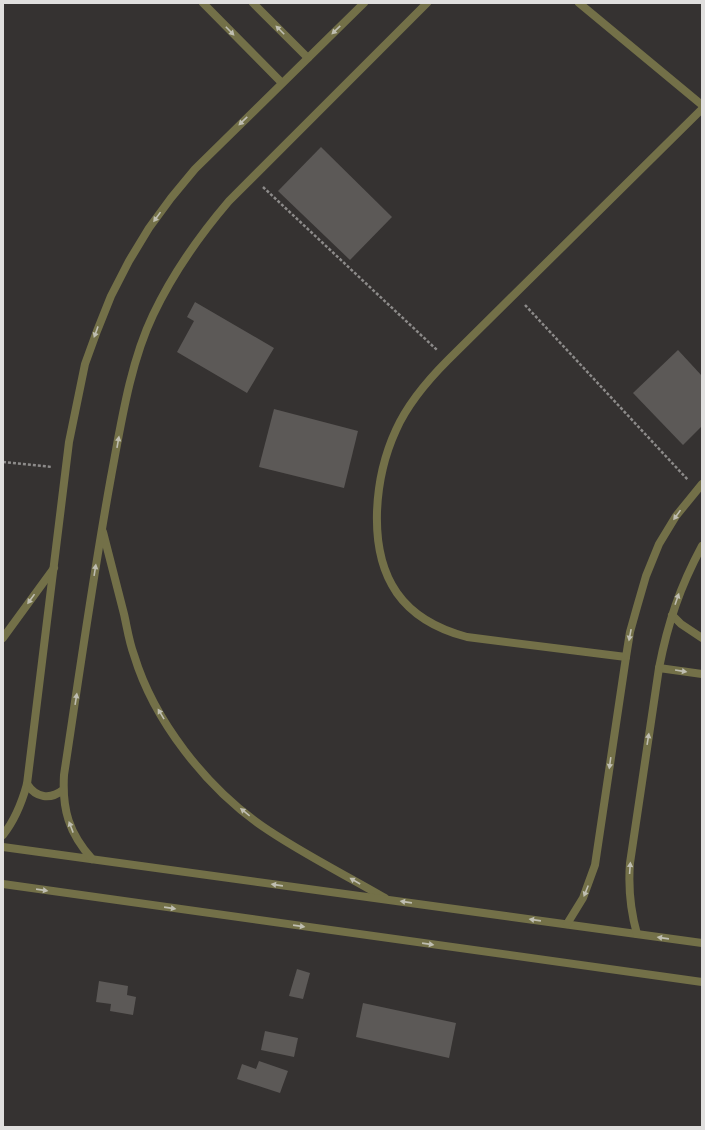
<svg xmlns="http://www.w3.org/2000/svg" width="705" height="1130" viewBox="0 0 705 1130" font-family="Poppins,sans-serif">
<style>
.building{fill:#5c5957}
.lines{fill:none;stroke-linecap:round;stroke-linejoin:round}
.path{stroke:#8d8b8a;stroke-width:2.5;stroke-dasharray:3 2;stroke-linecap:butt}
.minor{stroke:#737048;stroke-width:8}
.oneway{fill:#bfbeb1}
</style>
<rect width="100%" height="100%" fill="#353231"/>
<g class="building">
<polygon points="321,147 392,217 350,260 278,191"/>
<polygon points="195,302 274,348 247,393 177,352 194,321 187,317"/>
<polygon points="678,350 702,376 702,426 683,445 633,393"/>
<polygon points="274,409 358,431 344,488 259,467"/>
<polygon points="297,969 310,973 303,999 289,996"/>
<polygon points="99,981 128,986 127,995 136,997 133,1015 110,1011 111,1004 96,1002"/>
<polygon points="363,1003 456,1023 449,1058 356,1037"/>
<polygon points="265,1031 298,1038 294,1057 261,1050"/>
<polygon points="259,1061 288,1071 280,1093 237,1079 242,1064 256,1069"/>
</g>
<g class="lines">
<g class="path">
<polyline points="263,187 437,350"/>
<polyline points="525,305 688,480"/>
<polyline points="3,462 52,467"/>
</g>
<g class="minor">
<polyline points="203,3 282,83"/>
<polyline points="253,3 308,58"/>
<polyline points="579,3 702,105"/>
<path d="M103,532C110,559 117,587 124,614C127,627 129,642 134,655C154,721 206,787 262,826C301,853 344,874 385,898"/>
<polyline points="672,615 681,624 702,638"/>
<polyline points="3,638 54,568"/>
<path d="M626,657L467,637C402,620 375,578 377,512C378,484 384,456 396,430C408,403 427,381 448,360L702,109"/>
<polyline points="659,668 702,674"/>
<path d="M27,784C36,798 50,800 63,790"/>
<path d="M3,835C15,820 22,802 27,784L69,442L85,364L97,331L111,296L129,261L149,228L171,198L195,169L364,3"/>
<polyline points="3,847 702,943"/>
<path d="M92,859C69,833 62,810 64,775C79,676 93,576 111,477C121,424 130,363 153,315C173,273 199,236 229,201L427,3"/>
<polyline points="3,884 702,982"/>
<polyline points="567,924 583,898 595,865 626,657 630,632 637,607 646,576 659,544 676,516 702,484"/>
<path d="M637,934C630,909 628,889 630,863L659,668C668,622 680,587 702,546"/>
</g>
</g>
<defs><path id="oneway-solid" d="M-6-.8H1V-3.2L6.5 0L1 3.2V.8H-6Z"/></defs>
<g class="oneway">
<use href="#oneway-solid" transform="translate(280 30) rotate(-135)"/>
<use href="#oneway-solid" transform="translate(336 30) rotate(136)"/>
<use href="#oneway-solid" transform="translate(230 31) rotate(46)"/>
<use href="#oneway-solid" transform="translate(243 121) rotate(136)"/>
<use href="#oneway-solid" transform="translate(157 217) rotate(126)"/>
<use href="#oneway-solid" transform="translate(96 332) rotate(110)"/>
<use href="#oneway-solid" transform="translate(118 442) rotate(-80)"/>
<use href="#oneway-solid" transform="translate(677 515) rotate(126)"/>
<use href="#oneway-solid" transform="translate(95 570) rotate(-81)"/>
<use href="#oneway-solid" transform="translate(31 599) rotate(126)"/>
<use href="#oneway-solid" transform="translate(677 599) rotate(-71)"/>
<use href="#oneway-solid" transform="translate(630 635) rotate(101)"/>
<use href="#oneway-solid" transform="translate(681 671) rotate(9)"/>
<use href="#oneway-solid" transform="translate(76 699) rotate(-81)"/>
<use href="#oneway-solid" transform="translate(161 714) rotate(-121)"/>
<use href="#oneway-solid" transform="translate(648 739) rotate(-81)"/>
<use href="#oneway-solid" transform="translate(610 763) rotate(98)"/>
<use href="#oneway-solid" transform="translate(245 812) rotate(-141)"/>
<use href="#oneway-solid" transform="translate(71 827) rotate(-111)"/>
<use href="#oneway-solid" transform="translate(630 868) rotate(-86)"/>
<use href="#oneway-solid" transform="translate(355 881) rotate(-150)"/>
<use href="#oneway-solid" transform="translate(277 885) rotate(-172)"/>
<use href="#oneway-solid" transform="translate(42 890) rotate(8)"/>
<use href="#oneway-solid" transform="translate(586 891) rotate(112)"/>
<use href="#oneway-solid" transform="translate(406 902) rotate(-172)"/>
<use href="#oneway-solid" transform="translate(170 908) rotate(8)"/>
<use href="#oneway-solid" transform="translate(535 920) rotate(-172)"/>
<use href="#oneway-solid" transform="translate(299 926) rotate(8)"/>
<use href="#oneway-solid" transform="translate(663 938) rotate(-172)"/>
<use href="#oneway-solid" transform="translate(428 944) rotate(8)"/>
</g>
<rect width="705" height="1130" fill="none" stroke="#e0dfde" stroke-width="8"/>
</svg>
